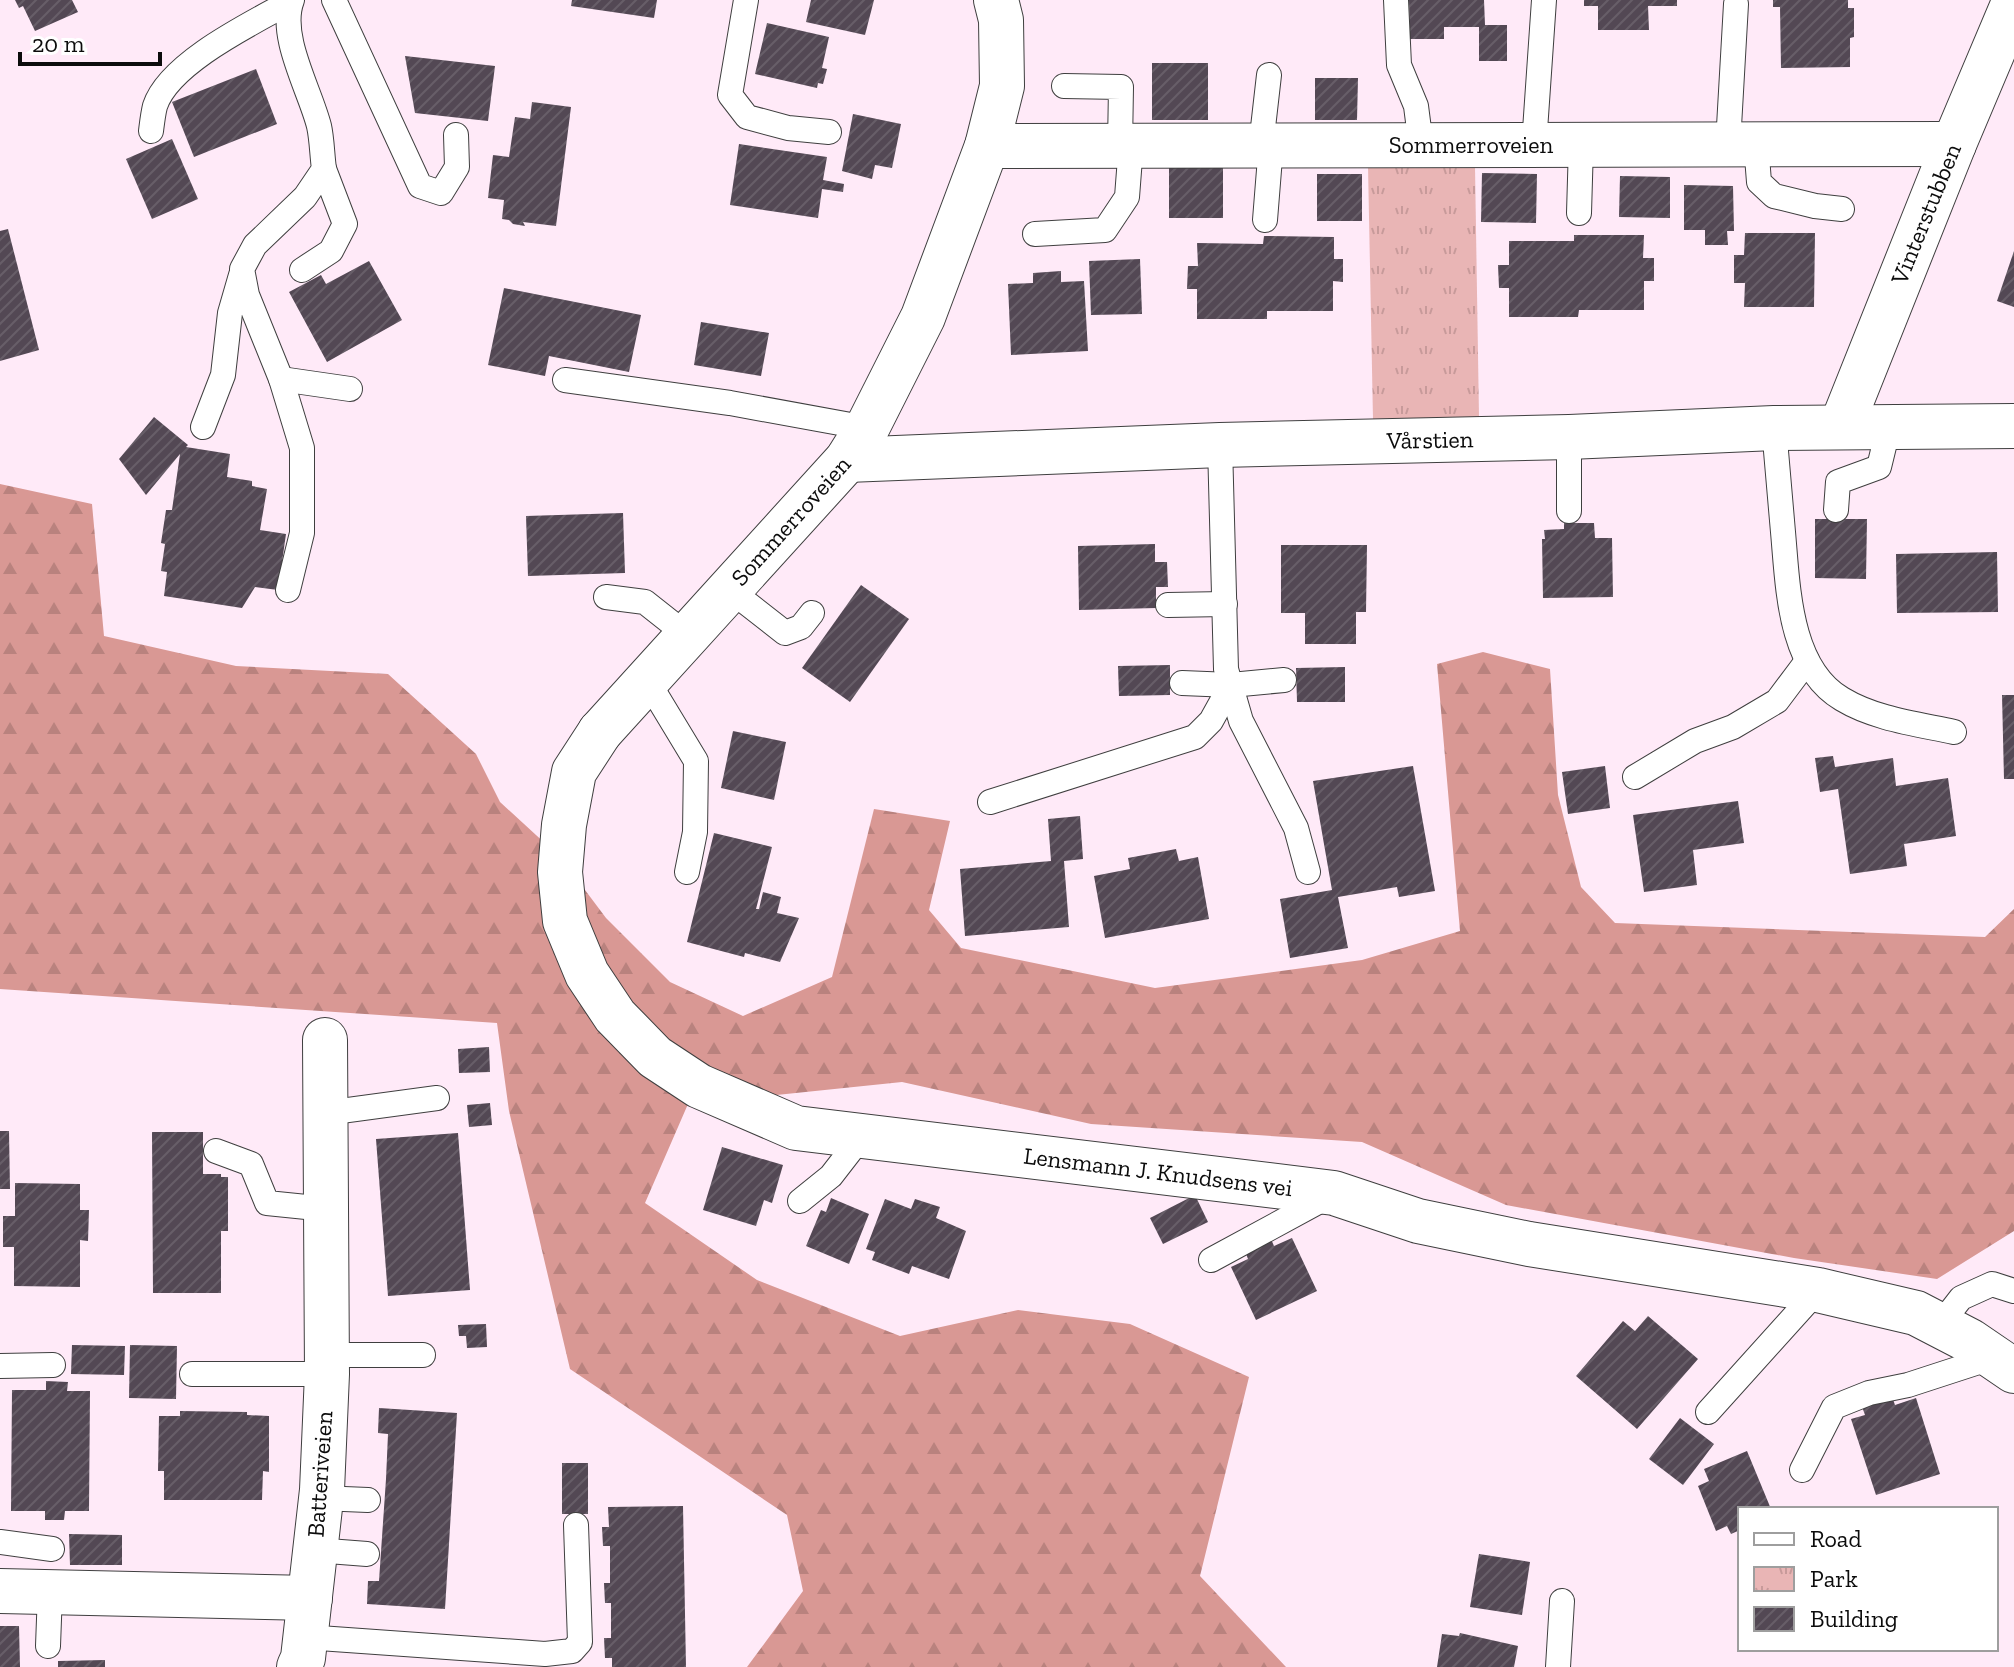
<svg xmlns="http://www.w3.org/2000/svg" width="2014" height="1667" viewBox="0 0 2014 1667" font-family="'Zilla Slab',serif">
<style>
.forest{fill:url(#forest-firs)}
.park{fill:url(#park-tufts)}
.building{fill:url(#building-hatch)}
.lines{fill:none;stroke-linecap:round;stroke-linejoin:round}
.service-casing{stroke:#3f3f3f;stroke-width:26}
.minor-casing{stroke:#3f3f3f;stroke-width:46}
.tertiary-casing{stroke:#3f3f3f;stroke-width:46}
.service{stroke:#fff;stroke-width:24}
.minor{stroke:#fff;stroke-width:44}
.tertiary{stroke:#fff;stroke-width:44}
.labels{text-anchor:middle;stroke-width:8;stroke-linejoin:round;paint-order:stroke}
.street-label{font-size:24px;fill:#0c0c0c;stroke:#fff}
</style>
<defs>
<pattern id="forest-firs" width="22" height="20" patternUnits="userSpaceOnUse" patternTransform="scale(2)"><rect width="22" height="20" fill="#d99894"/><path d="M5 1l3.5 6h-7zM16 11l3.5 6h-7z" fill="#b9827e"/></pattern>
<pattern id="park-tufts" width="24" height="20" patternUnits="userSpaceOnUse" patternTransform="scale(2)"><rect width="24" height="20" fill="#e9b5b5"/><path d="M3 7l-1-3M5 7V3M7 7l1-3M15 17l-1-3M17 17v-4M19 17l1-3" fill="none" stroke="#c79a9a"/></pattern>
<pattern id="building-hatch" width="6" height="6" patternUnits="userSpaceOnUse" patternTransform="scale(2)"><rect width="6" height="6" fill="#534854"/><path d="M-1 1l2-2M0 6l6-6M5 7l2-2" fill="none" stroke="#675e68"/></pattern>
</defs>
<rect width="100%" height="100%" fill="#ffeaf8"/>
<polygon class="forest" points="0,484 92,504 104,636 236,666 388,674 476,754 500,802 561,858 606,918 670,982 743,1016 832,977 874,809 950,821 929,910 961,948 1155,988 1362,960 1460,931 1437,664 1483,652 1550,669 1558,795 1581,887 1615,923 1985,937 2014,909 2014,1231 1937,1279 1794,1258 1506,1205 1362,1142 1091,1124 902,1082 688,1104 645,1203 757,1280 900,1336 1018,1310 1130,1324 1249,1377 1200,1576 1286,1667 747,1667 803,1591 787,1515 570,1369 509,1111 497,1023 0,989"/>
<polygon class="park" points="1368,166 1475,167 1479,417 1373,419"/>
<g class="building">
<polygon points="15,0 72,0 78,12 35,31 23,6 19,8"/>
<polygon points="572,0 657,0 654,18 571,6"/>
<polygon points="811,0 874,0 865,35 806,22"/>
<polygon points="1409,0 1484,0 1485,25 1507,25 1507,61 1479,61 1479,27 1444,27 1444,39 1410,39"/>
<polygon points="1584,0 1677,0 1677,6 1648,6 1649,30 1598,30 1598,6 1584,6"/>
<polygon points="1773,0 1848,0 1848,8 1854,8 1854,37 1850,38 1850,67 1781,68 1780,7 1773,7"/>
<polygon points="767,23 829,37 822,68 827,69 823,84 818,83 817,88 755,74"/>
<polygon points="405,56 495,66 488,121 415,113"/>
<rect x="1152" y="63" width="56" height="57"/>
<polygon points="256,69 277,124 194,157 172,102"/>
<polygon points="1315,78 1358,78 1357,120 1315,120"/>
<polygon points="532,102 571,107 556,226 523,222 525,226 513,224 509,220 502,219 504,200 488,198 493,155 509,157 515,117 530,119"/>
<polygon points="853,114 901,124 892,168 875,165 872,179 842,171"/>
<polygon points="172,139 198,199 152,219 126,159"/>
<polygon points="739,144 827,157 823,180 844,184 843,192 822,189 818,218 730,205"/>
<rect x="1169" y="167" width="54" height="51"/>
<polygon points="1482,173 1537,174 1536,223 1481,222"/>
<rect x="1317" y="174" width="45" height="47"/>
<polygon points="1620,176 1670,177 1670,218 1619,217"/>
<polygon points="1684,185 1733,186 1734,231 1727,231 1728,245 1705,245 1705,230 1684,230"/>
<polygon points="8,229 39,350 0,361 0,231"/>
<polygon points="1745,233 1815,233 1814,307 1744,307 1745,283 1734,283 1734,255 1744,255"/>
<polygon points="1574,235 1644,235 1643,258 1654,258 1654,281 1644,281 1644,310 1579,310 1578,317 1509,317 1509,288 1499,288 1498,265 1509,265 1509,241 1574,241"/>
<polygon points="1264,236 1334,237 1334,259 1343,259 1343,282 1333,281 1333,311 1267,311 1267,319 1197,319 1197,289 1187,289 1188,266 1198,266 1197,243 1263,244"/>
<polygon points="2014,251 2014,307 1997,301"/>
<polygon points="1140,259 1142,314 1091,315 1089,261"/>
<polygon points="369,261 402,320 327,362 289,292 321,275 326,284"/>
<polygon points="1061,271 1061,282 1084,281 1088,351 1011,355 1008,284 1033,283 1033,273"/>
<polygon points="504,288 641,315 629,372 549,356 545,376 488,365"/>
<polygon points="701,322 769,333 761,376 694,365"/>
<polygon points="154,417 188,445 186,447 230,454 227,477 252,481 252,486 267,489 260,530 286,534 278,590 255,587 242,608 164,596 167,572 161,571 165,544 161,543 166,510 172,510 180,454 146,495 119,459"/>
<polygon points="623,513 625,573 528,576 526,516"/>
<polygon points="1815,519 1867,519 1866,579 1815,578"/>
<polygon points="1564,523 1594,523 1595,538 1612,538 1613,597 1543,598 1542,539 1545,539 1544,530 1564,529"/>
<polygon points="1155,544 1155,562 1167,562 1168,587 1156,587 1156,608 1079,610 1078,546"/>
<polygon points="1281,545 1367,545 1366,612 1356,612 1356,644 1305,644 1305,613 1281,613"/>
<polygon points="1997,552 1998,612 1897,613 1896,554"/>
<polygon points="861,585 909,619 850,702 802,668"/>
<polygon points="1170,665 1170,695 1119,696 1118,666"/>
<polygon points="1345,667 1345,702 1297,702 1296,668"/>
<polygon points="2002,695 2014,695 2014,779 2004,779"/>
<polygon points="733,731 786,742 774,800 721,788"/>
<polygon points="1833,756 1835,767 1893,758 1896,786 1948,778 1956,836 1904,844 1907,866 1850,874 1838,789 1820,792 1815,758"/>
<polygon points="1413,766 1435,891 1399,897 1397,887 1338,897 1348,948 1290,958 1280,899 1332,890 1313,781"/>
<polygon points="1605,766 1610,808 1568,814 1562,772"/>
<polygon points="1738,801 1744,843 1693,850 1697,885 1644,892 1633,815"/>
<polygon points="1080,816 1083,859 1064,861 1069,927 965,936 960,869 1051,861 1048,819"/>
<polygon points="714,833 772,847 756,909 759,909 763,892 781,897 777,913 799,918 780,962 745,953 744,957 687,942"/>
<polygon points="1176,849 1179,861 1198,857 1209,919 1105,938 1094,876 1130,869 1128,858"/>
<polygon points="489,1047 490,1072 459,1073 458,1049"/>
<polygon points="490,1103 492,1125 469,1127 467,1105"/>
<polygon points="0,1131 9,1131 10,1189 0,1189"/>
<polygon points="152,1132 203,1132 203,1174 221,1174 221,1177 228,1177 228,1231 221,1231 221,1293 153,1293"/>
<polygon points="458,1133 470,1290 388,1296 376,1139"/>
<polygon points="722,1147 783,1165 772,1203 764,1200 756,1226 703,1210"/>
<polygon points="15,1183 80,1184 80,1210 89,1210 88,1241 80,1240 80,1287 14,1286 14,1247 3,1247 3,1216 15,1216"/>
<polygon points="1195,1195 1208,1222 1163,1244 1150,1218"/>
<polygon points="831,1198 869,1214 849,1264 806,1246 821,1210 826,1212"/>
<polygon points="885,1199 911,1209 915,1199 940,1207 936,1218 966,1231 949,1279 912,1266 909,1274 872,1260 875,1252 866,1249"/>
<polygon points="1292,1238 1317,1291 1256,1320 1231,1267 1248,1259 1245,1251 1271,1239 1274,1246"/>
<polygon points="1648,1316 1698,1359 1637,1429 1576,1376 1623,1321 1635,1331"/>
<polygon points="486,1324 487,1347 467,1348 466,1336 459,1336 458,1325"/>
<polygon points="72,1345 125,1346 124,1375 71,1374"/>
<polygon points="130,1345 177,1346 176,1399 129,1398"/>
<polygon points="46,1381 68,1382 67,1391 90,1391 89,1511 65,1511 64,1520 45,1520 45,1511 11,1511 12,1390 46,1390"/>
<polygon points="1890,1391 1895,1405 1916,1398 1940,1474 1876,1495 1851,1419 1865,1415 1860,1401"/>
<polygon points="379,1408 457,1413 445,1609 367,1604 368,1581 379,1581 386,1479 388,1434 378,1433"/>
<polygon points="180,1411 247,1412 247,1415 269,1416 269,1472 263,1471 262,1500 164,1500 164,1471 158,1471 159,1416 180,1416"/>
<polygon points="1680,1418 1714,1444 1683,1485 1649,1459"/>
<polygon points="1747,1451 1771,1509 1740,1509 1740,1530 1731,1534 1727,1526 1716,1531 1698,1486 1709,1481 1704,1469"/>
<rect x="562" y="1463" width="26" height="51"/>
<polygon points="683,1506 686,1667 612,1667 612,1658 605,1658 604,1638 611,1638 611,1603 605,1603 604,1583 610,1583 610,1546 603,1546 602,1527 609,1527 608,1507"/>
<polygon points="69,1534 122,1535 122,1565 70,1565"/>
<polygon points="1479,1554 1530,1562 1522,1615 1470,1607"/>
<polygon points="0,1626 19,1626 20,1667 0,1667"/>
<polygon points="1460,1633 1518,1646 1514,1667 1437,1667 1442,1634 1459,1636"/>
<polygon points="105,1660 105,1667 58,1667 58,1661"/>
</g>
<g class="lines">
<defs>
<g id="service">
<polyline points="334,0 420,186 441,193 457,167 456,135"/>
<polyline points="746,0 730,95 747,117 788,128 829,132"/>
<polyline points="1396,0 1399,65 1416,106 1421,145"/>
<polyline points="1064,86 1121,87 1120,145"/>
<path d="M151,131C152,123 153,114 155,106C169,63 252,23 290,2"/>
<polyline points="1728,144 1736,4"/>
<polyline points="1756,144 1759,182 1774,196 1815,206 1842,209"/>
<polyline points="1261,145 1269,75"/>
<polyline points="1534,145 1544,0"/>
<polyline points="1579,213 1581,145"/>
<polyline points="1265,220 1271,145"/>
<polyline points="1035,234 1105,230 1127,197 1131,145"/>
<polyline points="302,270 331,251 345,224 324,169"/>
<polyline points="281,379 350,389"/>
<polyline points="565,380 730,403 867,428"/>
<polyline points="203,427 223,375 230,313 241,275"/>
<path d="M1774,428C1777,463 1780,497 1783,532C1788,587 1789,668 1842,699C1875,719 1917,724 1954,732"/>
<polyline points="1569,437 1569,511"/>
<polyline points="1220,445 1226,669 1241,721 1296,828 1308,872"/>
<polyline points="1836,510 1838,482 1879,467 1889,426"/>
<path d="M288,590L302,533V448L281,379L247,295L242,269L255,245L305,197L324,169C322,155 322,139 319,126C310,90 278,36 292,0"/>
<polyline points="730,590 785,633 801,627 812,613"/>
<polyline points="606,597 645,602 688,636"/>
<polyline points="1168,605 1225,604"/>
<polyline points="647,680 696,761 695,832 687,872"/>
<polyline points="1182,683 1231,685 1284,680"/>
<polyline points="1635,777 1695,741 1733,727 1777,701 1807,661"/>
<polyline points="990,802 1195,737 1211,721 1231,685"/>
<polyline points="326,1113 437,1098"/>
<polyline points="216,1151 251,1164 267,1203 326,1209"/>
<polyline points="800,1201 831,1176 862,1136"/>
<polyline points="1211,1260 1329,1196"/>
<polyline points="1940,1325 1961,1298 1992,1284 2014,1291"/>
<polyline points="327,1355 423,1355"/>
<polyline points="0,1366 53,1365"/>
<polyline points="192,1374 327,1374"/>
<polyline points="1708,1412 1818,1290"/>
<polyline points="1802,1470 1834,1407 1869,1393 1908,1385 1994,1357"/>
<polyline points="320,1498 368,1500"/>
<polyline points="0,1542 52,1549"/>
<polyline points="315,1550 367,1554"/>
<polyline points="305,1637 545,1654 572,1651 580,1642 576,1525"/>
<polyline points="48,1646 50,1592"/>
<polyline points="1558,1667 1562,1601"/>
</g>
<g id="minor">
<polyline points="987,146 1954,144"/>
<polyline points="1841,427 1954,144 2014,2"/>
<polyline points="847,460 1220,445 1569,437 1774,428 2014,426"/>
<polyline points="600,732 574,772 564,825 560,872 565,921 587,974 615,1016 655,1057 699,1086 796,1128 1334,1193 1418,1221 1529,1244 1818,1290 1916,1313 1970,1341 2014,1371"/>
<polyline points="0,1591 310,1598"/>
<polyline points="299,1667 303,1658 322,1490 327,1374 325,1040"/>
</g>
<polyline id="tertiary" points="600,732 847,460 867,428 923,317 987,146 1002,86 1001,20 996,0"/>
</defs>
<use href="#service" class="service-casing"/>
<use href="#minor" class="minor-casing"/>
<use href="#tertiary" class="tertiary-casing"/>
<use href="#service" class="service"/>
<use href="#minor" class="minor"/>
<use href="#tertiary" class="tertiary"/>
</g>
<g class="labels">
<g class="street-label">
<text x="1471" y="153">Sommerroveien</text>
<text transform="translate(1926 214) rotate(-68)" y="8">Vinterstubben</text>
<text transform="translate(1430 440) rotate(-1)" y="8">Vårstien</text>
<text transform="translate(791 521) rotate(-48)" y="8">Sommerroveien</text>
<text transform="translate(1158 1172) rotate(7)" y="8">Lensmann J. Knudsens vei</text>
<text transform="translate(320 1474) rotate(-86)" y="8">Batteriveien</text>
</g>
</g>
<rect x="1738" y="1507" width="260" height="144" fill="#ffffff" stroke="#9e9e9e" stroke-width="2"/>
<rect x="1754" y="1533" width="40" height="12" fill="#ffffff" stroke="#9e9e9e" stroke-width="2"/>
<text x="1810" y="1547" font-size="24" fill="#0c0c0c">Road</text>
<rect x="1754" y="1567" width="40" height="24" fill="url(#park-tufts)" stroke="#9e9e9e" stroke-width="2"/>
<text x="1810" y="1587" font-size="24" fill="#0c0c0c">Park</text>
<rect x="1754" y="1607" width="40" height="24" fill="url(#building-hatch)" stroke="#9e9e9e" stroke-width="2"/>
<text x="1810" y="1627" font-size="24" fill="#0c0c0c">Building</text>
<path d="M20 52v12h140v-12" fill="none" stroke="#0c0c0c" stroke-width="4"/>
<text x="32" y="52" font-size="24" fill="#0c0c0c" stroke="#ffffff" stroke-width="6" paint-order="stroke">20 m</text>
</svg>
